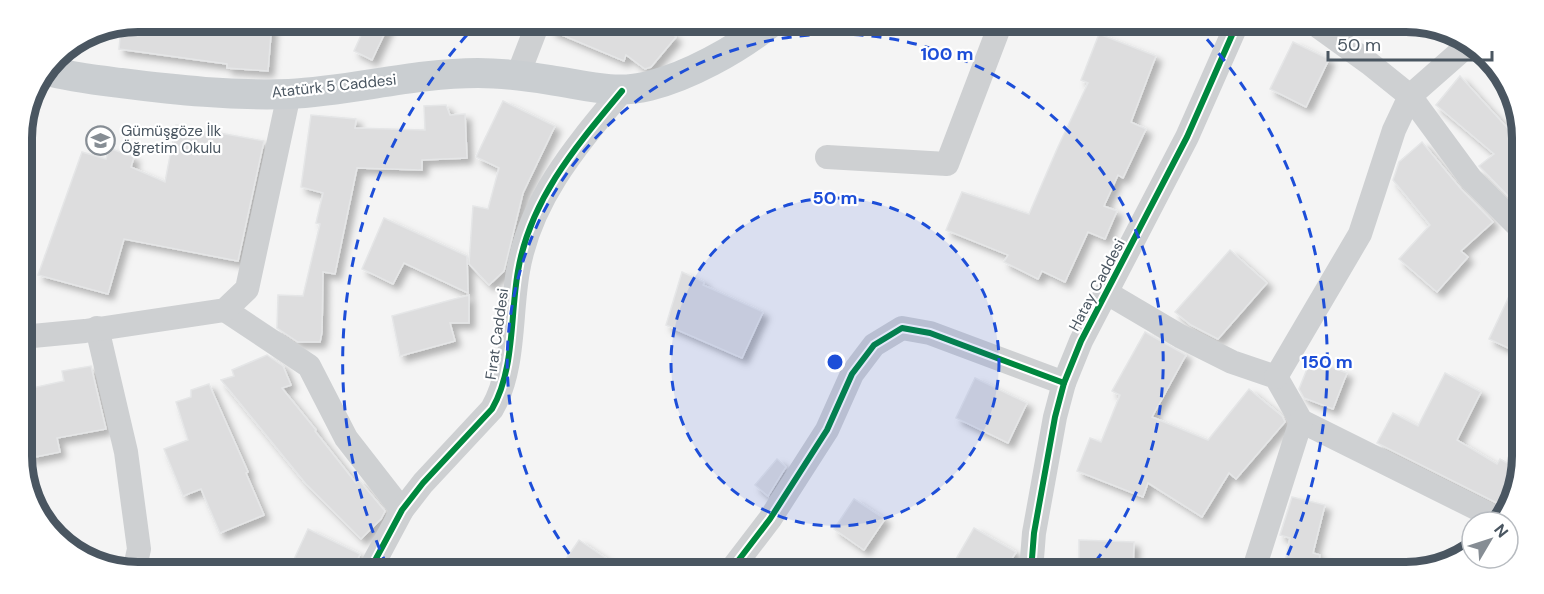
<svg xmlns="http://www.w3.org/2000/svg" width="1544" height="594" viewBox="0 0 1544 594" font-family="'DM Sans',sans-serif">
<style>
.building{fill:#ddddde;stroke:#e5e6e7;stroke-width:1.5;filter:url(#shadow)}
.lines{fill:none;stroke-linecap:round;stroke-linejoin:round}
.minor{stroke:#ced0d2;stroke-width:24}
.major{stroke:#caced1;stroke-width:30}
.cycleway-casing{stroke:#fff;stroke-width:10}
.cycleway{stroke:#00873e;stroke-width:6}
.ring{fill:none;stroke:#1d4ed8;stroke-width:3;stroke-dasharray:10 8}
.labels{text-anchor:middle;stroke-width:4.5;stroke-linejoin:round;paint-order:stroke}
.street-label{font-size:15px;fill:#4a5661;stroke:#fff}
.poi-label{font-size:15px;fill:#4a5661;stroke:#fff;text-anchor:start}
.rim{fill:none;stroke:#4a5661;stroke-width:8}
.centre{fill:#1d4ed8;stroke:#fff;stroke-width:3}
.ring-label{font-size:18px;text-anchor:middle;font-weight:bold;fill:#1d4ed8;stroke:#fff;stroke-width:4.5;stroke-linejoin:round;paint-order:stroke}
</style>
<defs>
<filter id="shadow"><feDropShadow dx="5.5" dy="5.5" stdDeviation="3" flood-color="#0004"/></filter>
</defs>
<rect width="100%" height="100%" fill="#f4f4f4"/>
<g class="building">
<polygon points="138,21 272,22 268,71 227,68 227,64 119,49 121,27"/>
<polygon points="367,22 390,22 372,60 354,51"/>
<polygon points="552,23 659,24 676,37 651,67 645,69 626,55 624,61 550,30"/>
<polygon points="1099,34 1156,56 1131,122 1146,129 1123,178 1118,175 1104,206 1117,211 1105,239 1088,232 1065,282 1042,271 1038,279 1004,262 1008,255 946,230 962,192 1029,214 1057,149 1088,83 1081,80"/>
<polygon points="1293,42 1329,59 1306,107 1270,89"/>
<polygon points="1460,76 1522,144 1521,196 1514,202 1479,166 1494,154 1436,105"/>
<polygon points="503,101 555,126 523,193 504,271 489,285 469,264 473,206 488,209 499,168 476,157"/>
<polygon points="446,105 450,115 465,114 467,158 422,160 422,170 357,168 335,274 323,272 322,332 320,342 298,342 277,328 278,295 303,296 320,224 316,223 323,193 301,187 311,115 356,119 355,128 425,130 424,106"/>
<polygon points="176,125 264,141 238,261 124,239 108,294 38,275 82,152 106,159 109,148 134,157 131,167 165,182"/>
<polygon points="1422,142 1461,189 1493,222 1461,251 1468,257 1437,292 1399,259 1430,225 1393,180 1399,162"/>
<polygon points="384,218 467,256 468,293 404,263 393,284 362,269"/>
<polygon points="1230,250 1267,283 1218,339 1191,325 1175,312"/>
<polygon points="682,272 704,282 703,285 763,312 742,358 666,325"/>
<polygon points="1520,273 1519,353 1489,339"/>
<polygon points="469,295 469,323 450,323 455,341 400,356 392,316"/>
<polygon points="1145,332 1186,355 1152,417 1208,440 1249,389 1282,416 1285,422 1236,479 1229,473 1202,517 1148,483 1143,497 1077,471 1090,438 1101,442 1120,395 1112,391"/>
<polygon points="267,355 283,366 291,385 282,388 316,430 315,431 356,483 359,480 385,511 381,519 361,539 306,484 221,380 234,376 232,370"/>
<polygon points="1311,359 1347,373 1333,409 1304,398 1299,389"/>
<polygon points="91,366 106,429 57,438 60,452 30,458 23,424 23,390 64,381 62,371"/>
<polygon points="1445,373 1481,392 1457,440 1497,464 1500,459 1517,468 1517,494 1507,508 1377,443 1393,413 1418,426"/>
<polygon points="975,378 1027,403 1008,443 956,418"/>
<polygon points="209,384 248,472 246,473 264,515 220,533 201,489 183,496 164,449 188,440 176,402 191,397 191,390"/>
<polygon points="777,459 786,467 768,496 755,485"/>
<polygon points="1292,497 1325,505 1313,553 1320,555 1317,572 1283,572 1290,538 1280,535"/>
<polygon points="854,499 885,519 864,550 834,529"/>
<polygon points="974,528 1016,552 1005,571 949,571"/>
<polygon points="308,529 360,554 354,568 290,568"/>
<polygon points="579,540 622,569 559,569"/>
<polygon points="1079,540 1134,542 1133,571 1079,571"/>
</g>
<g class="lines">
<g class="minor">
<polyline points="1319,27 1369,63 1410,96 1471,179 1520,228"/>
<polyline points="518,75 538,23"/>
<polyline points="827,157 947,164 1000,25"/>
<polyline points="1107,293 1180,336 1232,362 1276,377 1301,421 1498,519"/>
<polyline points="225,310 309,366 346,438 402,510"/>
<polyline points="97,328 126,452 139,549 135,567"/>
<polyline points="22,337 85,331 225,310 247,289 289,94"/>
<polyline points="1276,377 1360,234 1394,130 1410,96 1468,45"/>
<path d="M371,568L402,510L423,483L492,409C515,369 510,316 518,271C530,199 577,145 622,91"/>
<polyline points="731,570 770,519 827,430 852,374 874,345 902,328 930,333 1064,383"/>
<polyline points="1031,571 1034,533 1055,417 1064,383 1081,341 1187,137 1236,26"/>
<polyline points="1253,572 1301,421"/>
</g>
<path class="major" d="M45,70C69,77 96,80 121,83C176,90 233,96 289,94C351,91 414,73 478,73C502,73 526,76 550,80C584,85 614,95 649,86C689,76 736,50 769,24"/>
<defs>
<g id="cycleway">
<path d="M371,568L402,510L423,483L492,409C515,369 510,316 518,271C530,199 577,145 622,91"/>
<polyline points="731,570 770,519 827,430 852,374 874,345 902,328 930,333 1064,383"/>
<polyline points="1031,571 1034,533 1055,417 1064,383 1081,341 1187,137 1236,26"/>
</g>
</defs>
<use href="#cycleway" class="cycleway-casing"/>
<use href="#cycleway" class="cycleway"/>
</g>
<circle cx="835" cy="362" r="164" fill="#1d4ed8" fill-opacity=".12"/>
<g class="ring">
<circle cx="835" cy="362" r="164"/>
<path d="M580 568A328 328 0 1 1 1088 571"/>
<path d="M387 566A492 492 0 0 1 478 23M1195 26A492 492 0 0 1 1281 570"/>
</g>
<defs>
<symbol id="school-ring" viewBox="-11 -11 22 22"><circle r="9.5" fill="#fff" stroke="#868d94" stroke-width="1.5"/><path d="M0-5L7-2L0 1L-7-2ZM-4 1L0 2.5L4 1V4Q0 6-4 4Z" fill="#868d94"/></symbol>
</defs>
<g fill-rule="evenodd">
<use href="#school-ring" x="84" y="124" width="33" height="33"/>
</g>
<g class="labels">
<g class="street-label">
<text transform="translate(334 86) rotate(-6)" y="5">Atatürk 5 Caddesi</text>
<text transform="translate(1097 285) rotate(-62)" y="5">Hatay Caddesi</text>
<text transform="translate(497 334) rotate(-82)" y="5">Fırat Caddesi</text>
</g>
<g class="poi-label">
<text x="121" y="136">Gümüşgöze İlk<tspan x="121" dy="17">Öğretim Okulu</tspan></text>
</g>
</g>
<path d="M0 0H1544V594H0ZM138 32H1406A106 106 0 0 1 1512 138V456A106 106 0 0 1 1406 562H138A106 106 0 0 1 32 456V138A106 106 0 0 1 138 32Z" fill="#fff" fill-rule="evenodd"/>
<path class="rim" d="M138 32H1406A106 106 0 0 1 1512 138V456A106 106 0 0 1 1406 562H138A106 106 0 0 1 32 456V138A106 106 0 0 1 138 32Z"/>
<circle cx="835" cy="362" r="9" class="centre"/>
<g class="ring-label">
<text x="947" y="60">100 m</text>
<text x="835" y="204">50 m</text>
<text x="1327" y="368">150 m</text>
</g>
<g transform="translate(1490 540) rotate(51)"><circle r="28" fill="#ffffff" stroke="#b7bbc0" stroke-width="1.5"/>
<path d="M0-4.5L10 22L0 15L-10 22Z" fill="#868d94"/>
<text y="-9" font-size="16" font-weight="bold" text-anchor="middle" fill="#4a5661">N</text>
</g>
<path d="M1328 51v9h164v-9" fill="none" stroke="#4a5661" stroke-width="3"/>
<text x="1337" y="51" font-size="18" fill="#4a5661" stroke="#ffffff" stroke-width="4.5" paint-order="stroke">50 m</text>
</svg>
